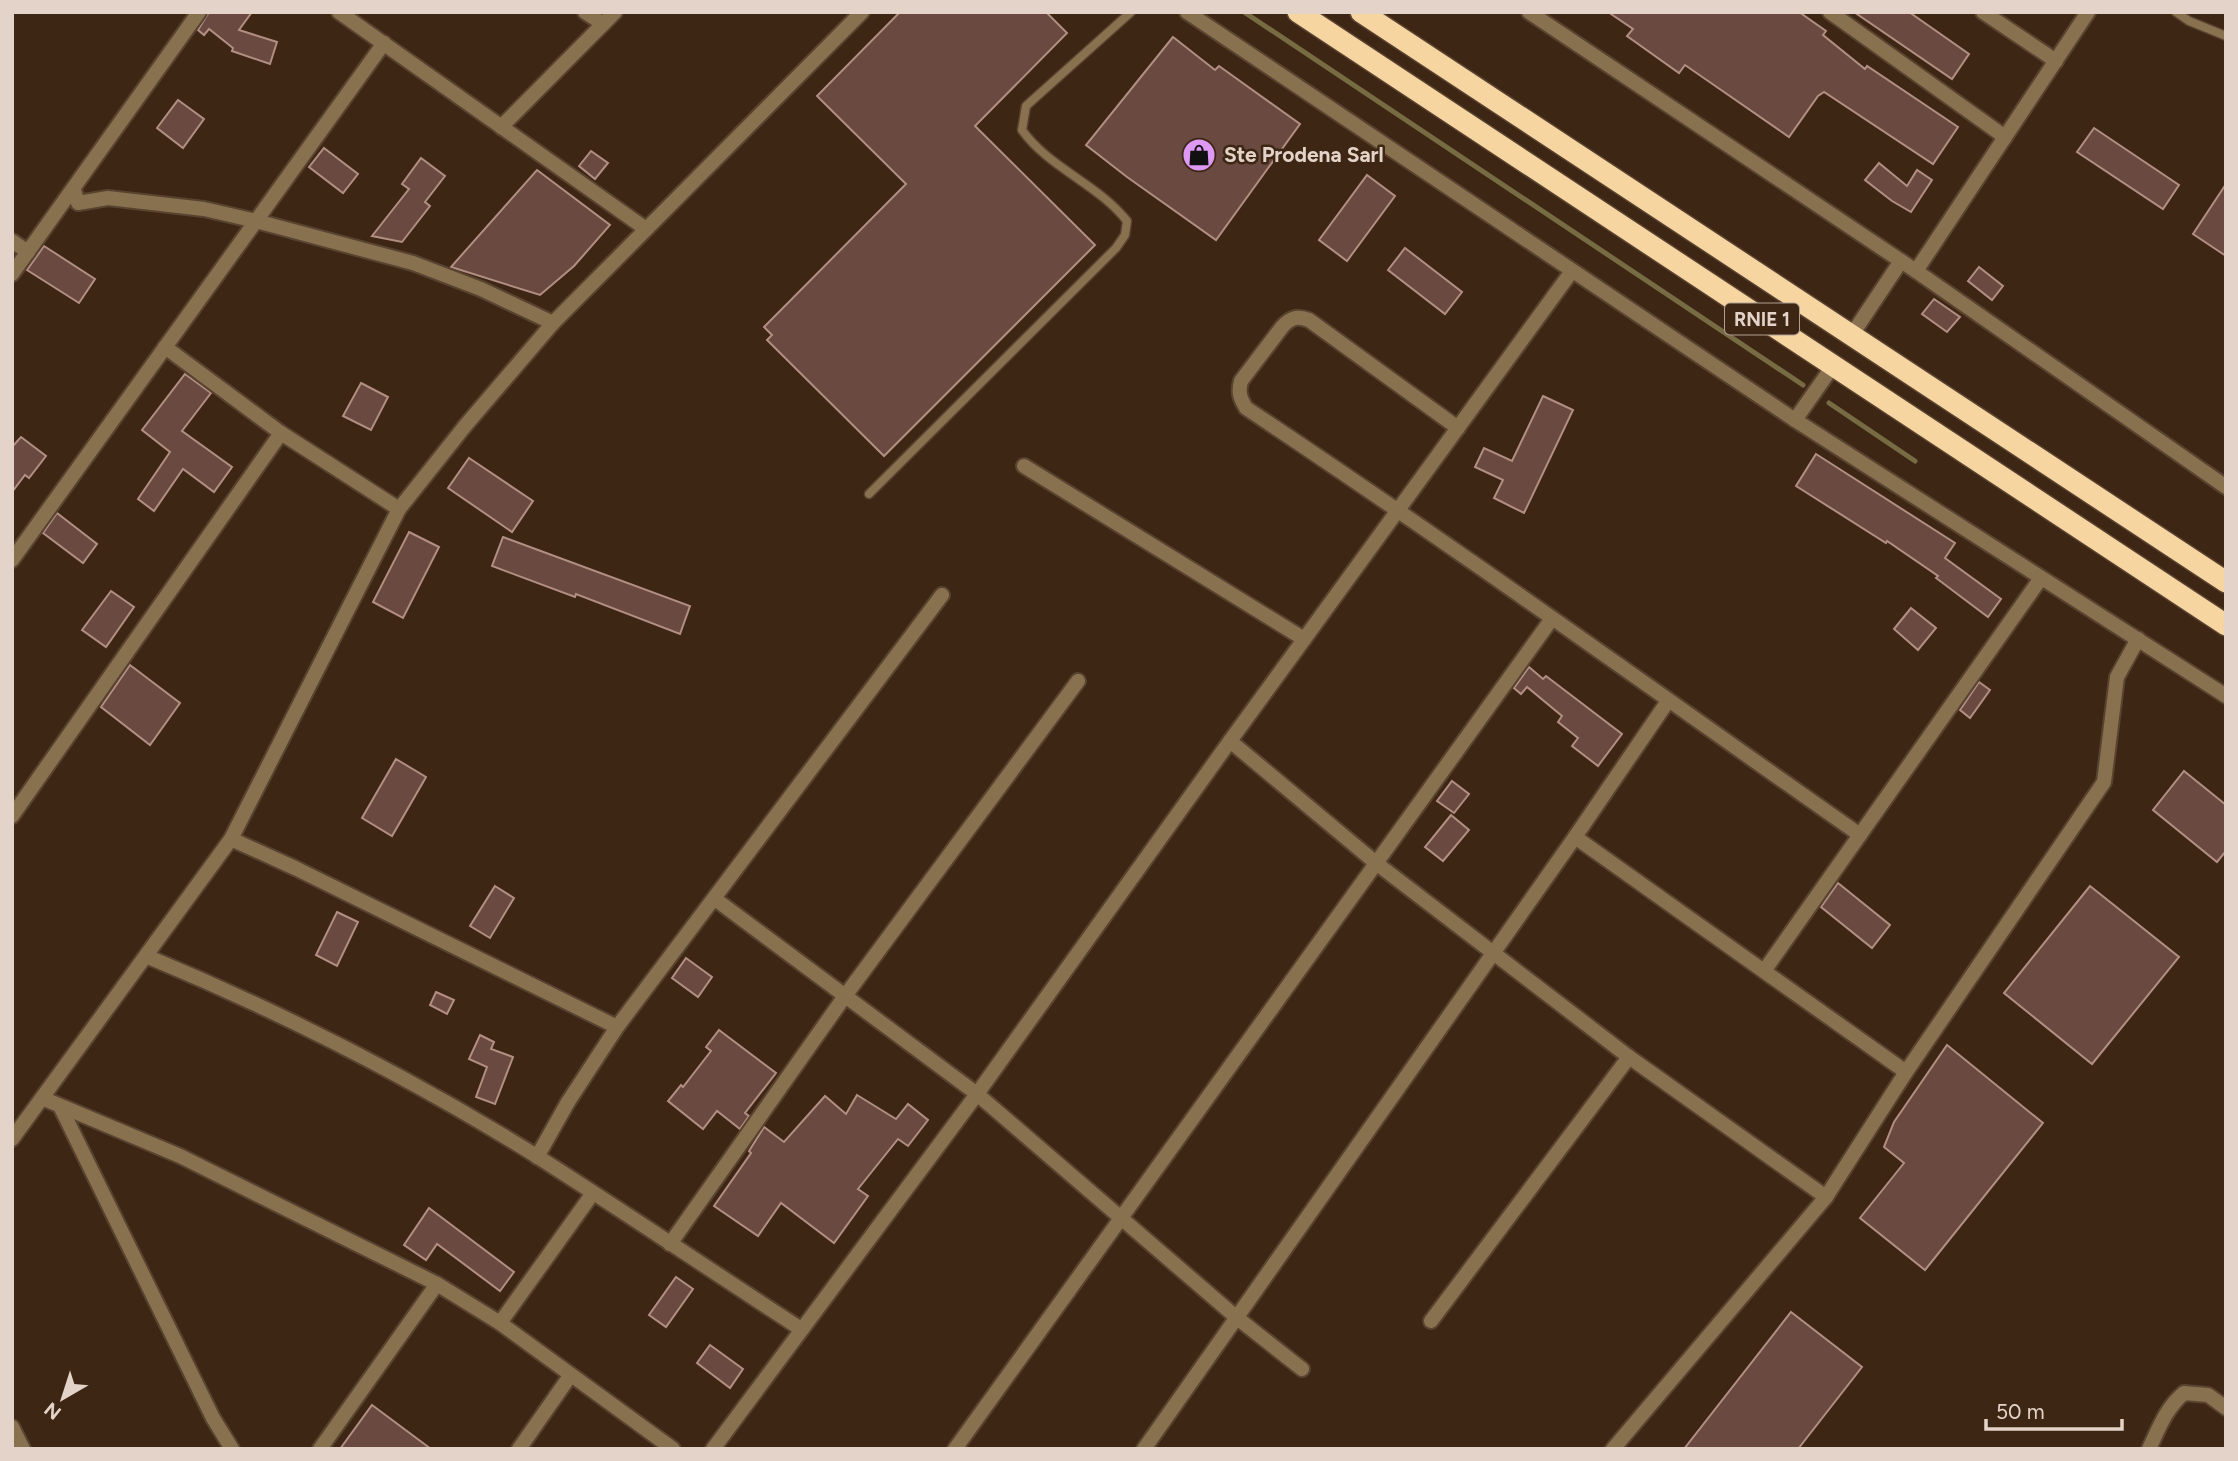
<svg xmlns="http://www.w3.org/2000/svg" width="2238" height="1461" viewBox="0 0 2238 1461" font-family="Figtree,sans-serif">
<style>
.lines{fill:none;stroke-linecap:round;stroke-linejoin:round}
.stream{stroke:#766b43;stroke-width:5}
.building{fill:#694940;stroke:#b28e83;stroke-width:2}
.lane-casing{stroke:#584230;stroke-width:11}
.street-casing{stroke:#584230;stroke-width:18}
.highway-casing{stroke:#584230;stroke-width:24}
.lane{stroke:#88714e;stroke-width:8}
.street{stroke:#88714e;stroke-width:14}
.highway{stroke:#f7d5a1;stroke-width:21}
.labels{text-anchor:middle;stroke-width:5;stroke-linejoin:round;paint-order:stroke}
.shield{fill:#3d2613;stroke:#b19f92;stroke-width:2}
.shield-label{font-size:19px;font-weight:bold;fill:#e3d3c8}
.poi-label{font-size:21px;font-weight:bold;fill:#e3d3c8;stroke:#3d2613;text-anchor:start}
</style>
<rect width="100%" height="100%" fill="#3d2613"/>
<g class="lines">
<g class="stream">
<polyline points="1244,12 1803,385"/>
<polyline points="1829,403 1915,461"/>
</g>
</g>
<g class="building">
<polygon points="209,12 252,12 239,30 277,42 270,64 232,51 233,48 209,29 204,35 198,30"/>
<polygon points="900,12 1046,12 1067,33 975,126 1095,245 884,456 767,340 772,335 764,327 906,184 817,96"/>
<polygon points="1608,12 1799,12 1826,31 1823,35 1865,69 1867,66 1958,127 1933,164 1824,92 1818,96 1789,137 1685,65 1679,73 1627,36 1633,29"/>
<polygon points="1854,12 1909,12 1969,54 1952,79"/>
<polygon points="1173,37 1215,70 1219,66 1300,124 1216,240 1127,177 1086,145"/>
<polygon points="178,100 204,119 183,148 157,128"/>
<polygon points="2094,128 2179,185 2163,209 2077,152"/>
<polygon points="324,148 358,174 343,193 309,167"/>
<polygon points="591,151 608,163 595,179 579,166"/>
<polygon points="421,158 445,176 425,202 430,206 402,242 372,236 409,189 402,184"/>
<polygon points="1879,163 1907,186 1917,170 1932,180 1911,212 1892,201 1865,180"/>
<polygon points="537,170 610,225 574,266 540,295 451,267"/>
<polygon points="1367,175 1395,196 1347,261 1319,240"/>
<polygon points="2226,184 2226,256 2193,234"/>
<polygon points="44,246 95,279 79,303 27,270"/>
<polygon points="1405,248 1462,292 1445,314 1388,270"/>
<polygon points="1979,267 2003,286 1992,300 1968,281"/>
<polygon points="1934,299 1960,317 1947,332 1922,314"/>
<polygon points="185,374 211,393 182,431 232,467 214,492 183,469 154,511 138,499 170,452 142,430"/>
<polygon points="361,383 388,397 371,430 343,416"/>
<polygon points="1543,396 1573,410 1524,513 1494,498 1503,480 1475,467 1484,448 1512,461"/>
<polygon points="21,437 46,456 29,478 25,475 12,492 12,447"/>
<polygon points="1816,454 1955,543 1945,558 2001,599 1988,617 1936,578 1938,576 1887,541 1886,543 1796,486"/>
<polygon points="469,458 533,501 512,532 448,488"/>
<polygon points="57,513 97,544 83,563 43,533"/>
<polygon points="409,532 439,547 403,618 373,602"/>
<polygon points="503,537 690,606 680,634 576,594 575,597 492,566"/>
<polygon points="111,591 134,607 106,647 82,630"/>
<polygon points="1911,608 1936,628 1918,650 1894,629"/>
<polygon points="130,665 180,703 150,745 101,707"/>
<polygon points="1529,667 1543,679 1546,676 1622,734 1598,766 1572,746 1578,738 1558,722 1562,716 1527,687 1521,694 1514,688"/>
<polygon points="1979,682 1990,690 1970,718 1960,710"/>
<polygon points="396,759 426,777 392,836 362,818"/>
<polygon points="2184,771 2226,805 2226,851 2217,862 2153,810"/>
<polygon points="1452,781 1469,794 1454,813 1437,801"/>
<polygon points="1451,815 1469,830 1443,861 1425,847"/>
<polygon points="1838,883 1890,925 1872,948 1821,907"/>
<polygon points="495,886 514,898 490,938 470,926"/>
<polygon points="2090,886 2179,957 2092,1064 2004,993"/>
<polygon points="337,912 358,922 337,966 316,955"/>
<polygon points="686,958 712,977 698,997 672,978"/>
<polygon points="436,992 454,1000 447,1014 430,1005"/>
<polygon points="719,1030 776,1073 745,1113 749,1116 740,1129 717,1111 703,1129 668,1101 681,1085 683,1087 711,1051 706,1047"/>
<polygon points="480,1035 494,1042 491,1049 513,1057 495,1104 476,1097 487,1067 469,1059"/>
<polygon points="1947,1045 2043,1123 1925,1270 1860,1218 1904,1163 1884,1147 1894,1122"/>
<polygon points="857,1095 896,1119 908,1104 928,1120 908,1146 898,1139 858,1189 868,1196 834,1243 781,1203 758,1236 714,1206 751,1153 749,1151 764,1127 784,1142 825,1096 846,1114"/>
<polygon points="429,1208 514,1272 500,1291 437,1244 426,1260 404,1245"/>
<polygon points="676,1277 693,1289 666,1327 649,1315"/>
<polygon points="1791,1312 1862,1367 1798,1449 1684,1449"/>
<polygon points="710,1345 743,1369 730,1388 697,1363"/>
<polygon points="372,1405 431,1449 340,1449"/>
</g>
<g class="lines">
<defs>
<g id="lane">
<polyline points="2176,12 2189,21 2226,36"/>
<path d="M869,494L1116,248L1125,235L1127,221C1098,184 1049,168 1022,130L1026,106L1131,12"/>
</g>
<g id="street">
<polyline points="339,12 646,229"/>
<polyline points="585,12 603,24"/>
<polyline points="1187,12 1795,420 2226,696"/>
<polyline points="1529,12 1916,271 2226,487"/>
<polyline points="1830,12 2005,137"/>
<polyline points="1983,12 2056,61"/>
<polyline points="501,127 615,12"/>
<polyline points="74,190 78,203 108,198 204,209 256,221 413,263 481,289 553,323"/>
<polyline points="12,241 28,252"/>
<polyline points="1916,271 2088,12"/>
<polyline points="12,274 199,12"/>
<polyline points="1851,336 1901,261"/>
<polyline points="165,347 281,433 399,509"/>
<polyline points="1795,420 1833,366"/>
<path d="M1458,428L1309,320C1297,316 1291,317 1282,327L1241,381C1238,392 1240,398 1246,408C1454,546 1656,692 1860,835"/>
<polyline points="1024,466 1304,639"/>
<polyline points="12,560 384,43"/>
<polyline points="1230,741 1376,863 1629,1057 1826,1197"/>
<polyline points="12,816 281,433"/>
<polyline points="1575,837 1906,1072"/>
<polyline points="231,839 295,868 617,1027"/>
<polyline points="715,899 977,1094 1236,1317 1302,1369"/>
<path d="M146,956C281,1012 413,1079 538,1157C626,1213 713,1272 801,1329"/>
<polyline points="1764,971 2041,578"/>
<polyline points="42,1098 180,1156 437,1284 500,1323 673,1449"/>
<polyline points="60,1106 213,1418 232,1449"/>
<polyline points="12,1139 231,839 399,509 465,426 553,323 862,12"/>
<polyline points="537,1157 568,1102 617,1027 942,595"/>
<polyline points="670,1244 845,996 1078,681"/>
<polyline points="1431,1321 1629,1057"/>
<polyline points="500,1323 593,1193"/>
<polyline points="12,1427 23,1449"/>
<polyline points="320,1449 437,1284"/>
<polyline points="519,1449 570,1376"/>
<polyline points="713,1449 977,1094 1230,741 1572,271"/>
<polyline points="955,1449 1551,620"/>
<polyline points="1144,1449 1575,837 1668,701"/>
<polyline points="1613,1449 1826,1197 1906,1072 2104,782 2117,677 2138,639"/>
<path d="M2149,1449C2159,1428 2166,1408 2184,1393L2208,1395L2226,1408"/>
</g>
<g id="highway">
<polyline points="1298,12 2226,625"/>
<polyline points="1361,12 2226,582"/>
</g>
</defs>
<use href="#lane" class="lane-casing"/>
<use href="#street" class="street-casing"/>
<use href="#highway" class="highway-casing"/>
<use href="#lane" class="lane"/>
<use href="#street" class="street"/>
<use href="#highway" class="highway"/>
</g>
<defs>
<symbol id="shop-disc" viewBox="-11 -11 22 22"><circle r="9.5" fill="#dd99f3" stroke="#3d2613"/><path d="M-5-2.5h2.3a2.7 3.5 0 0 1 5.4 0H5L5.5 6h-11ZM-1.5-2.5h3a1.5 2.3 0 0 0-3 0Z" fill="#111"/></symbol>
</defs>
<g fill-rule="evenodd">
<use href="#shop-disc" x="1180" y="136" width="38" height="38"/>
</g>
<g class="labels">
<rect class="shield" x="1725" y="303.5" width="74" height="31" rx="5"/>
<g class="shield-label">
<text x="1762" y="326">RNIE 1</text>
</g>
<g class="poi-label">
<text x="1224" y="162">Ste Prodena Sarl</text>
</g>
</g>
<rect width="2238" height="1461" fill="none" stroke="#e3d3c8" stroke-width="28"/>
<g transform="translate(63 1398) rotate(219)" stroke="#3d2613" stroke-width="5" paint-order="stroke">
<path d="M0-5L12 26L0 18L-12 26Z" fill="#e3d3c8"/>
<text y="-10" font-size="19" font-weight="bold" text-anchor="middle" fill="#e3d3c8">N</text>
</g>
<path d="M1986 1419v10h136v-10" fill="none" stroke="#e3d3c8" stroke-width="3.5"/>
<text x="1996" y="1419" font-size="21" fill="#e3d3c8" stroke="#3d2613" stroke-width="5" paint-order="stroke">50 m</text>
</svg>
